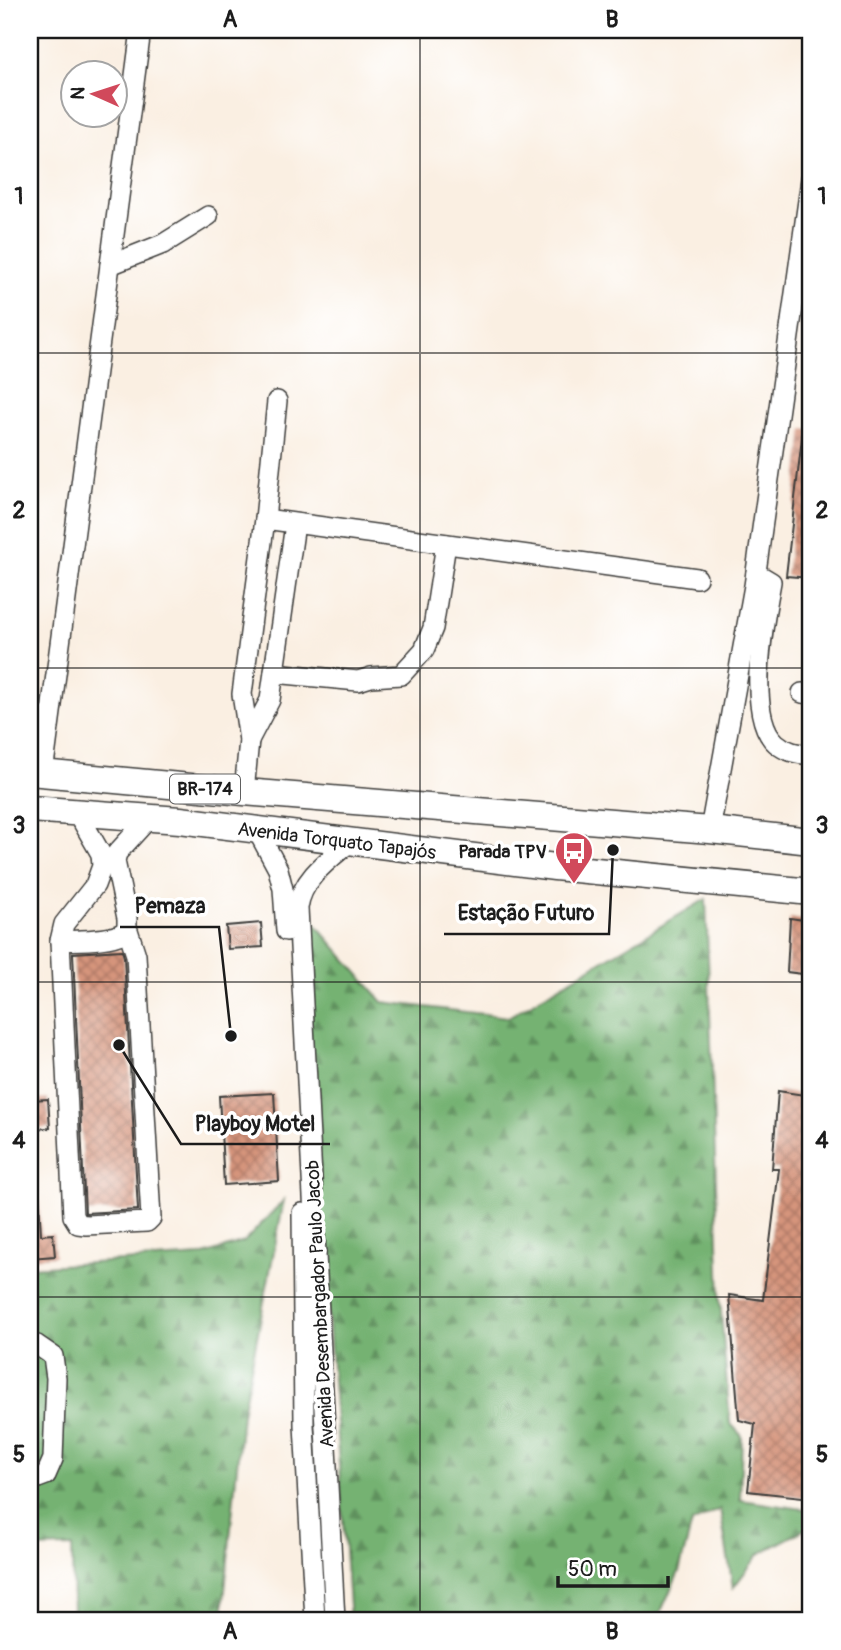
<svg xmlns="http://www.w3.org/2000/svg" width="841" height="1650" viewBox="0 0 841 1650" font-family="Pangolin,sans-serif">
<style>
.forest{fill:url(#forest-firs);stroke:#486747;stroke-width:2}
.building{fill:url(#building-cross-hatch)}
.lines{fill:none;stroke-linecap:round;stroke-linejoin:round}
.minor-casing{stroke:#3d3c3a;stroke-width:22}
.highway-casing{stroke:#3d3c3a;stroke-width:29}
.minor{stroke:#fff;stroke-width:19}
.highway{stroke:#fff;stroke-width:26}
.grid{fill:none;stroke:#1c1c1c;stroke-width:2;stroke-opacity:0.55}
.labels{text-anchor:middle;stroke-width:7;stroke-linejoin:round;paint-order:stroke}
.shield{fill:#fff;stroke:#606060;stroke-width:2}
.shield-label{font-size:18px;font-weight:bold;fill:#1c1c1c}
.street-label{font-size:19px;fill:#1c1c1c;stroke:#fff}
.poi-label{font-size:19px;font-weight:bold;fill:#1c1c1c;stroke:#fff;text-anchor:end}
.leader{fill:none;stroke:#1c1c1c;stroke-width:2.5}
.callout-dot{fill:#1c1c1c;stroke:#fff;stroke-width:2.5}
.callout-label{font-size:21px;text-anchor:middle;font-weight:bold;fill:#1c1c1c;stroke:#fff;stroke-width:7;stroke-linejoin:round;paint-order:stroke}
.neatline{fill:none;stroke:#1c1c1c;stroke-width:2.5}
.grid-label{font-size:23px;text-anchor:middle;font-weight:bold;fill:#1c1c1c}
</style>
<defs>
<pattern id="forest-firs" width="22" height="20" patternUnits="userSpaceOnUse" patternTransform="scale(1.75)"><rect width="22" height="20" fill="#75b272"/><path d="M5 1l3.5 6h-7zM16 11l3.5 6h-7z" fill="#5f905d"/></pattern>
<pattern id="building-cross-hatch" width="8" height="8" patternUnits="userSpaceOnUse" patternTransform="scale(1.75)"><rect width="8" height="8" fill="#d5947c"/><path d="M0 0l8 8M0 8l8-8" fill="none" stroke="#ac7865"/></pattern>
</defs>
<rect width="100%" height="100%" fill="#fff"/>
<filter id="ink" filterUnits="userSpaceOnUse"><feTurbulence type="fractalNoise" baseFrequency=".0143" numOctaves="2"/><feDisplacementMap in="SourceGraphic" scale="14" xChannelSelector="R" yChannelSelector="G"/><feConvolveMatrix kernelMatrix="1 2 1 2 8 2 1 2 1" color-interpolation-filters="sRGB"/></filter>
<filter id="wash" filterUnits="userSpaceOnUse"><feTurbulence type="fractalNoise" baseFrequency=".00686" numOctaves="4" result="noise"/><feDisplacementMap in="SourceGraphic" scale="28" xChannelSelector="R" yChannelSelector="G"/><feGaussianBlur stdDeviation="1.57" result="paint"/><feColorMatrix in="noise" values="0 0 0 0 0 0 0 0 0 0 0 0 0 0 0 0 0 1.4 0 .05"/><feComposite in="paint" operator="in"/></filter>
<g filter="url(#wash)">
<rect width="100%" height="100%" fill="#faefe2"/>
<g class="forest">
<polygon points="706,899 720,1299 730,1423 742,1436 740,1500 811,1510 811,1526 759,1554 733,1588 720,1509 692,1523 679,1572 657,1620 350,1620 299,905 383,1002 508,1017"/>
<polygon points="284,1200 242,1414 224,1601 224,1620 73,1620 72,1547 30,1548 30,1267 201,1256 244,1242"/>
</g>
<g id="blocks">
<g class="building">
<polygon points="803,429 811,430 811,578 786,576"/>
<polygon points="790,918 811,921 811,975 787,972"/>
<polygon points="261,923 263,947 228,949 226,926"/>
<polygon points="122,950 124,957 138,1210 85,1213 73,953"/>
<polygon points="778,1091 811,1096 811,1498 748,1491 755,1424 739,1420 729,1295 763,1300 779,1169 772,1169"/>
<polygon points="274,1093 279,1181 224,1185 219,1096"/>
<polygon points="48,1099 50,1128 30,1129 30,1100"/>
<polygon points="30,1199 39,1199 41,1235 53,1234 55,1256 30,1258"/>
</g>
</g>
</g>
<g filter="url(#ink)">
<use href="#blocks" fill-opacity="0" stroke="#3d3c3a" stroke-width="2"/>
<g class="lines">
<defs>
<g id="minor">
<polyline points="110,265 163,244 208,216"/>
<polyline points="265,519 697,578"/>
<path d="M756,573L771,582C764,619 745,716 776,743C786,752 798,754 811,755"/>
<polyline points="274,673 358,681 371,677 401,675 424,650 433,628 446,544"/>
<polyline points="802,693 811,694"/>
<polyline points="249,740 270,700 295,524"/>
<polyline points="43,773 141,30"/>
<polyline points="244,792 249,740 242,694 265,519 277,401"/>
<polyline points="77,812 101,854 102,866 95,885 64,924 60,941 73,1216 78,1224 86,1225 147,1222 151,1218 136,955 127,927"/>
<polyline points="257,830 278,869 283,889 286,931"/>
<polyline points="710,830 754,586 811,179"/>
<path d="M60,941C75,940 110,941 122,933C128,929 127,924 127,918L115,861L117,853L149,818"/>
<polyline points="302,1213 304,1425 315,1620"/>
<polyline points="30,1343 37,1345 53,1356 56,1378 53,1459 46,1475 30,1481"/>
<path d="M335,1620L298,908C301,879 330,859 351,841"/>
</g>
<g id="highway">
<polyline points="30,772 244,792 710,830 811,841"/>
<polyline points="30,809 180,820 555,867 811,892"/>
</g>
</defs>
<use href="#minor" class="minor-casing"/>
<use href="#highway" class="highway-casing"/>
<use href="#minor" class="minor"/>
<use href="#highway" class="highway"/>
</g>
</g>
<path class="grid" d="M420,30V1620M30,353H811M30,668H811M30,982H811M30,1297H811"/>
<defs>
<symbol id="bus-pin" viewBox="-11 -11 22 30"><path d="M0 17L-7.5 6A9.5 9.5 0 1 1 7.5 6Z" fill="#d1495b" stroke="#fff"/><path d="M-5-6H5V4H4V6H2V4H-2V6H-4V4H-5ZM-3.5-4V0h7V-4ZM-3.5 1.2v1.5H-2V1.2ZM2 1.2v1.5H3.5V1.2Z" fill="#fff"/></symbol>
</defs>
<g fill-rule="evenodd">
<use href="#bus-pin" x="552" y="829" width="44" height="60"/>
</g>
<g class="labels">
<rect class="shield" x="170" y="774.5" width="70" height="29" rx="5"/>
<g class="shield-label">
<text x="205" y="795">BR-174</text>
</g>
<g class="street-label">
<text transform="translate(337 840) rotate(7)" y="7">Avenida Torquato Tapajós</text>
<text transform="translate(319 1304) rotate(-93)" y="7">Avenida Desembargador Paulo Jacob</text>
</g>
<g class="poi-label">
<text x="547" y="858">Parada TPV</text>
</g>
</g>
<path class="leader" d="M231 1036L219 927H120M613 850L609 934H444M119 1045L181 1144H330"/>
<g class="callout-dot">
<circle cx="231" cy="1036" r="7"/>
<circle cx="613" cy="850" r="7"/>
<circle cx="119" cy="1045" r="7"/>
</g>
<g class="callout-label">
<text x="170" y="913">Pemaza</text>
<text x="526" y="920">Estação Futuro</text>
<text x="255" y="1131">Playboy Motel</text>
</g>
<rect width="841" height="1650" fill="none" stroke="#fff" stroke-width="77"/>
<g transform="translate(94 94) rotate(273)"><circle r="33" fill="#ffffff" stroke="#a4a4a4" stroke-width="2"/>
<path d="M0-5L12 26L0 18L-12 26Z" fill="#d1495b"/>
<text y="-10" font-size="19" font-weight="bold" text-anchor="middle" fill="#1c1c1c">N</text>
</g>
<path d="M558 1576v10h110v-10" fill="none" stroke="#1c1c1c" stroke-width="3.5"/>
<text x="568" y="1576" font-size="21" fill="#1c1c1c" stroke="#ffffff" stroke-width="5" paint-order="stroke">50 m</text>
<rect x="38" y="38" width="764" height="1574" class="neatline"/>
<g class="grid-label">
<text x="230" y="27">A</text>
<text x="612" y="27">B</text>
<text x="19" y="204">1</text>
<text x="822" y="204">1</text>
<text x="19" y="518">2</text>
<text x="822" y="518">2</text>
<text x="19" y="833">3</text>
<text x="822" y="833">3</text>
<text x="19" y="1148">4</text>
<text x="822" y="1148">4</text>
<text x="19" y="1462">5</text>
<text x="822" y="1462">5</text>
<text x="230" y="1639">A</text>
<text x="612" y="1639">B</text>
</g>
</svg>
